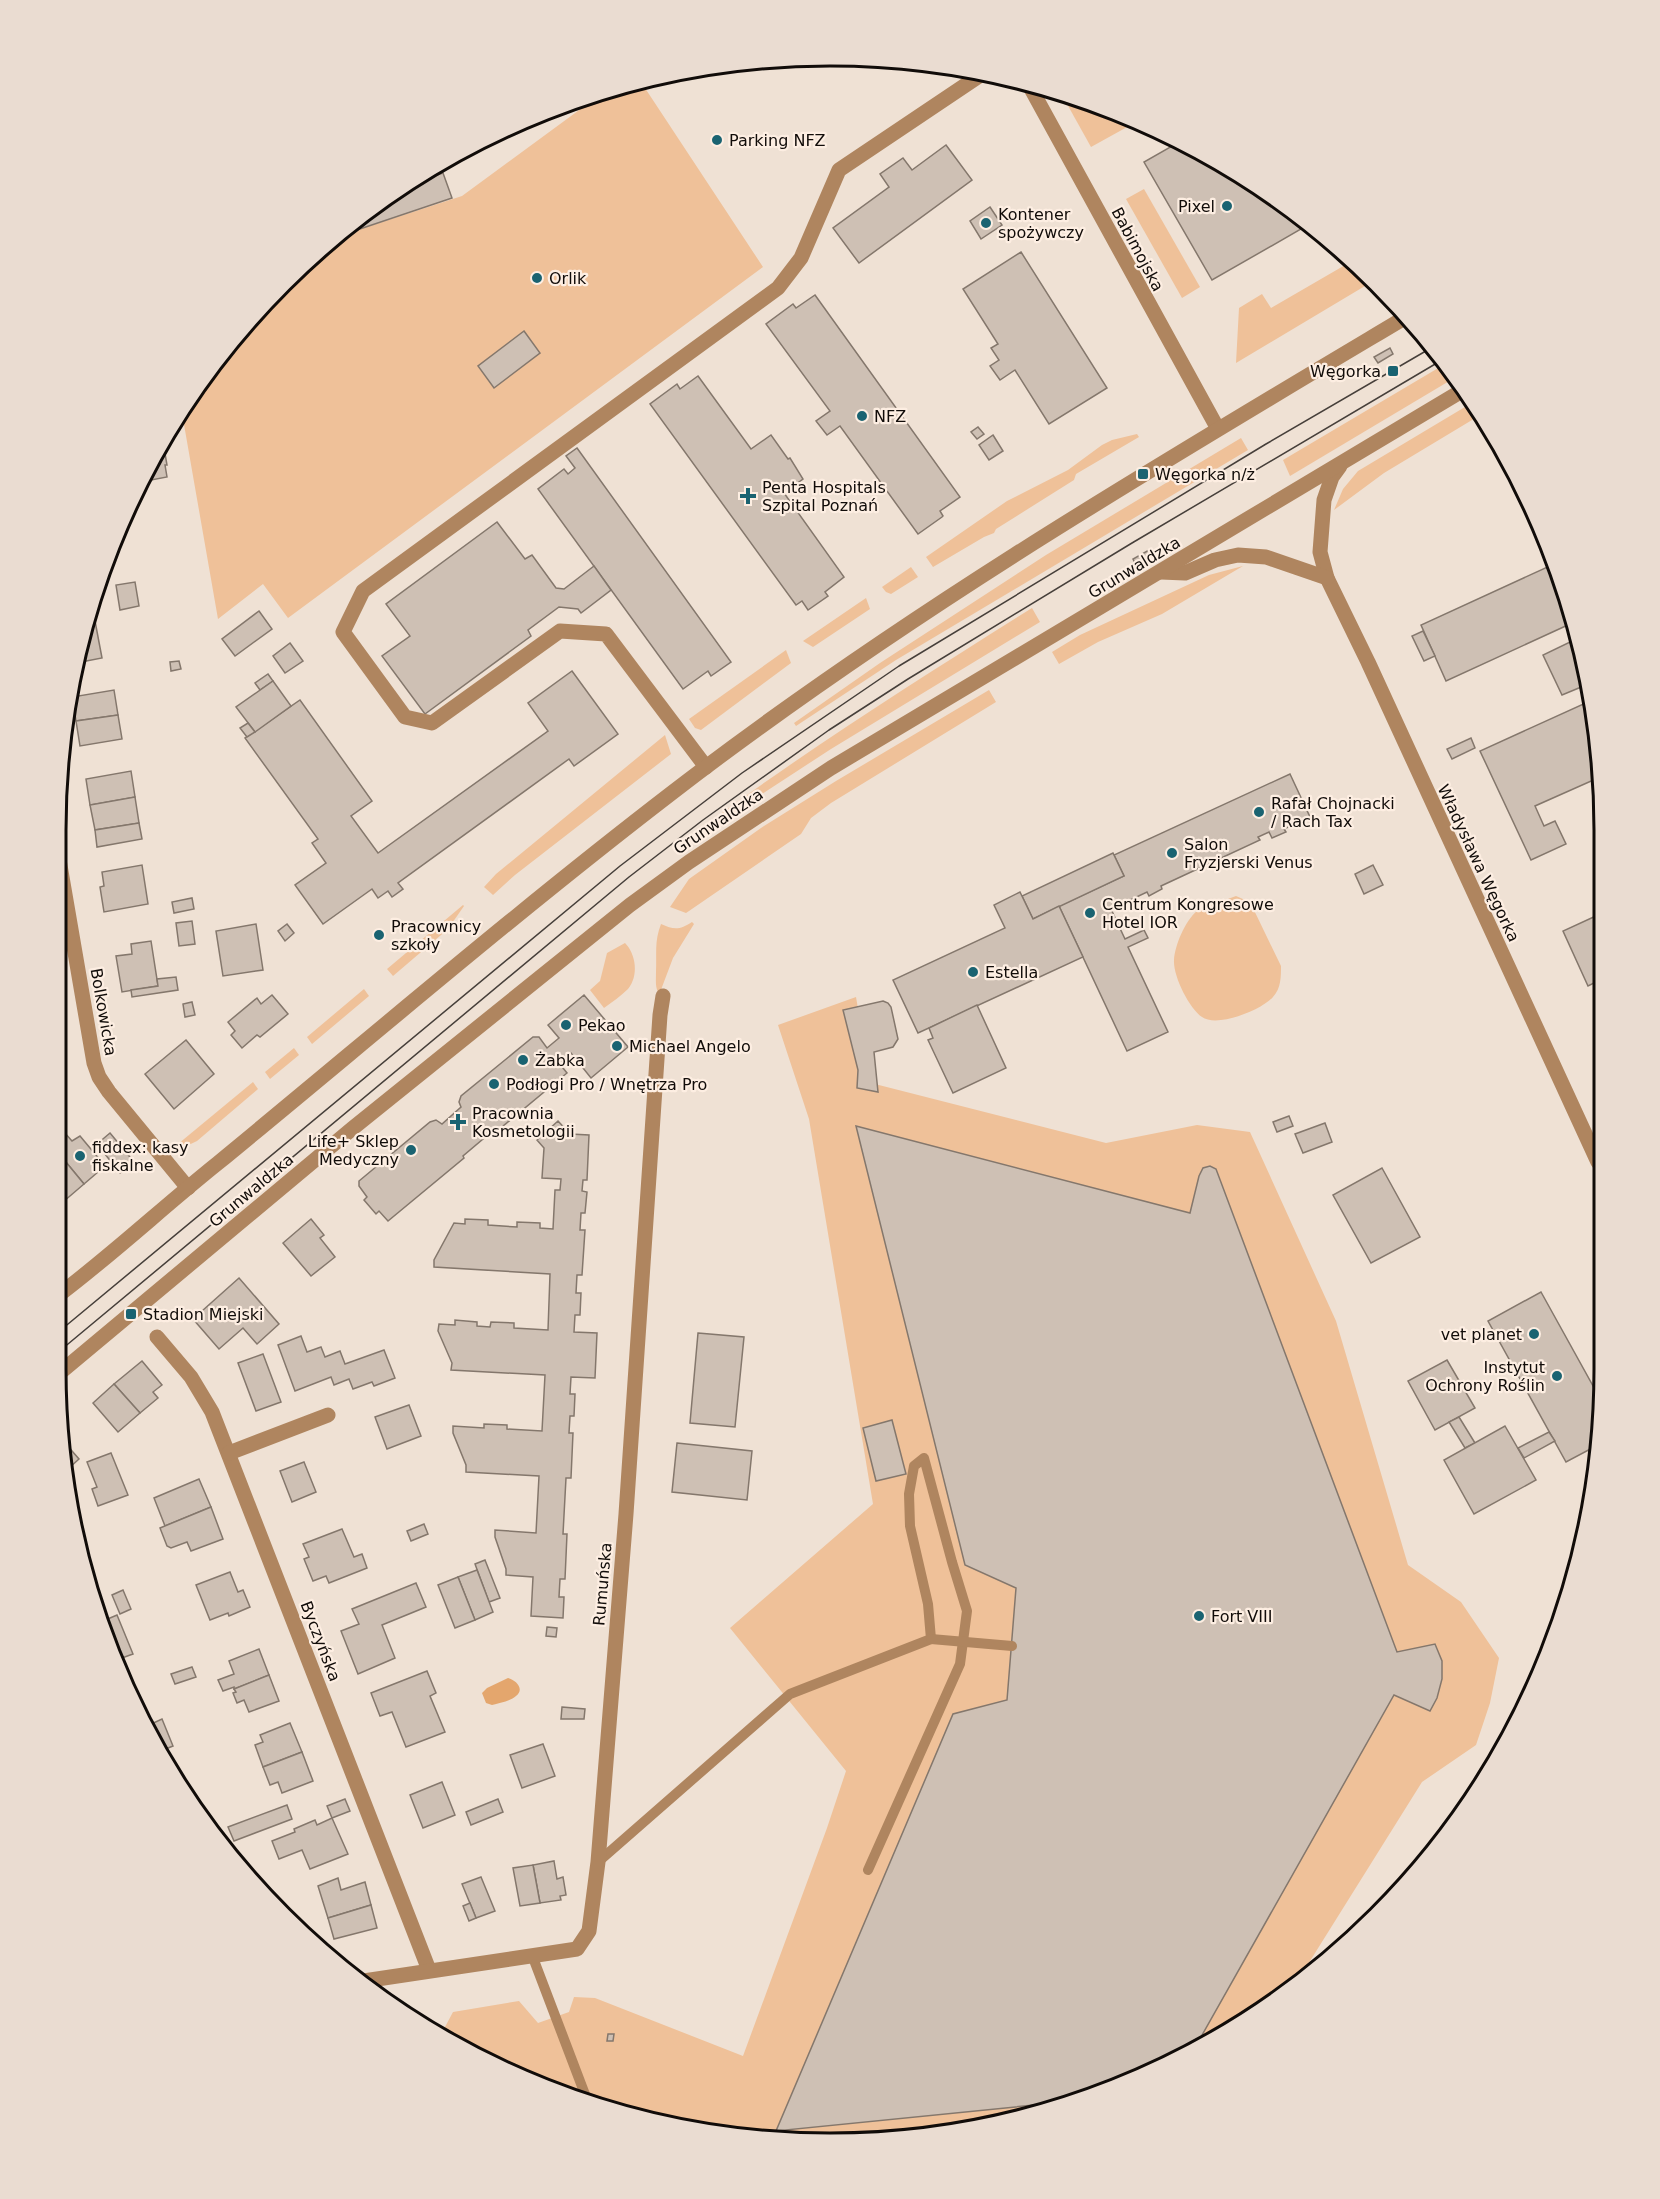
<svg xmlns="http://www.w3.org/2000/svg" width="1660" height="2199" viewBox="0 0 1660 2199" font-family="'DejaVu Sans',sans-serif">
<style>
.green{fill:#efc199}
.water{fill:#e4a66d}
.building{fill:#cec0b4;stroke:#84776c;stroke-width:1.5}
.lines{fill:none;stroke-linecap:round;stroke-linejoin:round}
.service{stroke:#af855f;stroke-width:10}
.minor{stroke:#af855f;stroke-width:15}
.tertiary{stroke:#af855f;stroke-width:15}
.tram{stroke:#463f3a;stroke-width:1.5}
.service-bridge{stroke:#af855f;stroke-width:10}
.poi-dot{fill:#1a6371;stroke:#fdeee2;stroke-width:2}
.labels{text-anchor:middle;stroke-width:4.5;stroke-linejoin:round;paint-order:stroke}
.poi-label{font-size:16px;fill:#110c09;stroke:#fdeee2;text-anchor:start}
.street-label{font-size:16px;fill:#110c09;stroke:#fdeee2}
.rim{fill:none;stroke:#110c09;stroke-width:3}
</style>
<rect width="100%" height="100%" fill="#efe1d4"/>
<g class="green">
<polygon points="641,82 763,267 288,618 263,584 218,619 182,413 215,359 283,282 329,244 335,242 335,239 339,236 462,196 601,94"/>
<polygon points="1062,95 1126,114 1138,121 1091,147"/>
<polygon points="1144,189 1200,287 1182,298 1126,199"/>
<polygon points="1352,261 1375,280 1236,363 1239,308 1262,294 1271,308"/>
<polygon points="1445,364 1456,377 1290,476 1283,460"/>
<polygon points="1475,401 1482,414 1384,473 1334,510 1343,489 1358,471"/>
<polygon points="1137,434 1139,437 1076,474 1074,480 996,529 994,533 984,537 933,567 926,557 1007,501 1068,470 1102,445 1112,440"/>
<polygon points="1241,438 1248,450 896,660 796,726 794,723 880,663 1046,555"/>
<polygon points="1243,566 1162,614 1098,642 1059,664 1052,652 1080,635 1209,575"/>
<polygon points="911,567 918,577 891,594 886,592 882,587"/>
<polygon points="866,598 870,609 813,647 803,641"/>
<path d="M1032,608L1040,622L831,749L685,844L683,842C795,757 913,683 1032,608Z"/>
<polygon points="786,650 791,663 701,730 695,728 689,719"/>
<polygon points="989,690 996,702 831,803 811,818 801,834 689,911 686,913 670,907 689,879 761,828 836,781"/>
<polygon points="665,735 671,754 515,875 493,895 484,887 496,874"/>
<path d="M1236,896L1245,900L1252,906L1281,966C1281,977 1281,988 1273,997C1262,1010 1217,1028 1202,1017C1189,1008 1173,976 1174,960C1175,945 1185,921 1197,911C1207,904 1224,901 1236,896Z"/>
<polygon points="463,905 464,906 448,929 393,976 387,969"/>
<path d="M692,922L694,924L673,958L659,995C655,986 656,982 656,972C657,954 654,942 661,924C674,930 680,930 692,922Z"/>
<path d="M625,943C636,954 639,976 628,989C621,996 612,1002 604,1008L590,990L600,981L607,953Z"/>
<polygon points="364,989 369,996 312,1044 307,1037"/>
<polygon points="856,997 871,1083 1106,1143 1197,1125 1250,1132 1336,1321 1408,1565 1461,1602 1499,1658 1490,1703 1476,1745 1422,1782 1295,1985 1261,2013 1079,2102 881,2142 679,2129 487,2063 432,2029 445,2027 453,2012 519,2001 538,2023 569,2012 574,1997 595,1998 743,2056 827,1828 846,1771 730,1628 873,1504 809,1119 778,1025"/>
<polygon points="294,1048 299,1055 270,1079 265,1072"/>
<polygon points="253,1082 258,1089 197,1141 176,1151 172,1149"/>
</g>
<path class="water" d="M508,1678C516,1680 525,1689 516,1696C511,1701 499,1703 492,1705L486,1703L482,1693L487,1688Z"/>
<g class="building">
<polygon points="1179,142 1260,186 1308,225 1212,280 1144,162"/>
<polygon points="946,145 972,180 859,263 833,228 889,187 880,174 903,158 912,170"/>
<polygon points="443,173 452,198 339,236 397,188"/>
<polygon points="990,207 1002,225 981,239 970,221"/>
<polygon points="1021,252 1107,388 1049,424 1015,370 1000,380 990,366 999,360 991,348 998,344 963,289"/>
<polygon points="815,295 960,497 940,511 943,516 942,517 918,534 840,426 827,435 816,421 830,411 766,324 793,304 796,308"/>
<polygon points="524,331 540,353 494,388 478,366"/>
<polygon points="1390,348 1393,354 1378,363 1374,357"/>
<polygon points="698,376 751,449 771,435 788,459 790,458 803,479 784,493 844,577 825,592 828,596 808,610 802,601 796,605 650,404 677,384 680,389"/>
<polygon points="978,427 984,434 977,439 971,432"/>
<polygon points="993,435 1003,451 989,460 979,445"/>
<polygon points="163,442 167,465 165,465 167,477 141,482 140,480"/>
<polygon points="577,448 731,662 711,676 708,671 683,689 538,489 564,469 568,474 575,468 566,456"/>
<polygon points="497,522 525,559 532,555 556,588 564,589 594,566 611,590 581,613 578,609 559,607 528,630 531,636 425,714 382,656 410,636 386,604"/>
<polygon points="1149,550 1152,556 1136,565 1133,559"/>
<polygon points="1554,564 1570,624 1446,681 1421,625"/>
<polygon points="135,582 139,606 120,610 116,585"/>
<polygon points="259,611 272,629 235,656 222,639"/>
<polygon points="95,621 102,658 76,663 85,622"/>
<polygon points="1423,631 1435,656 1424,661 1412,636"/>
<polygon points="1570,642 1580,664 1586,685 1562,695 1543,655"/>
<polygon points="290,643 303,661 285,673 273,656"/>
<polygon points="179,661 181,669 171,671 170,662"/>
<polygon points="572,671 618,734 574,766 569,759 398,883 403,889 392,897 388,891 378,898 372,889 323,924 295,885 326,863 312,843 318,839 245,738 300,700 372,801 351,816 378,853 548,731 528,703"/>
<polygon points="268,674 273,681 260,690 255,683"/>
<polygon points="273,681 291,706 255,732 236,707"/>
<polygon points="114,690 118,715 76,721 72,697"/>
<polygon points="1590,701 1598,729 1598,778 1535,806 1544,826 1555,821 1566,844 1531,860 1480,751"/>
<polygon points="118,715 122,739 80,746 76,721"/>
<polygon points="248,723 255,732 247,737 240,728"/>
<polygon points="1471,738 1475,748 1452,759 1447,749"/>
<polygon points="131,771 135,797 90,805 86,779"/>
<polygon points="1290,774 1310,817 1284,829 1286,832 1272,838 1269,832 1258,837 1260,840 1161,886 1162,889 1149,896 1147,892 1111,909 1125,939 1144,930 1148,938 1128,947 1168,1032 1127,1051 1059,906 1124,876 1114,855"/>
<polygon points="135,797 139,823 95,830 90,805"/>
<polygon points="139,823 142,839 97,847 95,830"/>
<polygon points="1113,853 1124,876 1033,919 1022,896"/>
<polygon points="142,865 148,904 104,912 100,887 104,886 102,872"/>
<polygon points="1373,865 1383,885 1364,894 1355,874"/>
<polygon points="1020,892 1033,919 1059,906 1083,957 918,1033 893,980 1005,928 994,905"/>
<polygon points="192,898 194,909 174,913 172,902"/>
<polygon points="1598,915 1598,981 1588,986 1563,931"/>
<polygon points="192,921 195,944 179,946 176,923"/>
<polygon points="256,924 263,970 223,976 216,931"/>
<polygon points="287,924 294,933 285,941 278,931"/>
<polygon points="151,941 158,986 122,992 116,956 132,954 131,944"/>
<polygon points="176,977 178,990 132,997 131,990 158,986 157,979"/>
<polygon points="272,995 288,1014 260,1037 257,1035 242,1048 231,1035 235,1031 228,1022 257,998 261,1004"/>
<polygon points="584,995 628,1047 591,1078 571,1053 559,1063 567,1073 491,1136 489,1134 463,1156 464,1158 388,1221 379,1211 376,1214 364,1200 367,1197 359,1186 359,1181 430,1122 436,1120 442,1124 461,1107 459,1102 461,1096 533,1037 539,1037 547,1048 559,1038 548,1025"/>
<polygon points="883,1001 888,1003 891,1007 898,1039 893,1047 874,1052 878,1092 857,1088 858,1070 843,1010"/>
<polygon points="192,1002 195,1015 185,1017 183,1004"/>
<polygon points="977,1005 1006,1068 953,1093 928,1040 933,1038 929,1028"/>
<polygon points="186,1040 214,1074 174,1109 145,1074"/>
<polygon points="1289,1116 1293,1126 1277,1132 1273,1122"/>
<polygon points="558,1121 570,1134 589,1135 587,1180 583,1180 582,1191 587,1192 585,1213 581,1213 580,1230 585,1230 582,1275 577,1275 576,1293 581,1293 580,1315 575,1315 574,1332 597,1333 595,1378 571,1377 570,1394 575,1394 574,1416 570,1416 569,1433 573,1433 571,1478 566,1478 563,1534 567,1534 565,1579 560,1579 559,1597 564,1597 563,1618 531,1616 533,1577 506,1575 506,1569 495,1537 495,1530 536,1533 539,1476 466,1472 466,1465 453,1433 453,1426 484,1428 484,1424 507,1425 507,1429 542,1431 545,1375 451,1370 452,1363 438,1331 439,1324 455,1325 455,1320 477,1322 477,1326 490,1327 491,1322 514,1323 514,1328 548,1330 550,1274 434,1267 434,1260 454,1223 465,1224 465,1219 488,1220 488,1225 517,1227 517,1222 540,1223 540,1228 553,1229 555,1190 560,1190 561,1179 542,1178 544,1148 537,1140"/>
<polygon points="1325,1123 1332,1142 1303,1153 1295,1134"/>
<polygon points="856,1126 1190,1213 1199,1176 1203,1168 1210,1166 1216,1169 1397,1652 1435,1644 1442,1661 1442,1679 1437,1698 1430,1711 1394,1695 1197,2044 1084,2100 776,2131 953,1714 1007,1700 1016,1588 965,1565"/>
<polygon points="64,1132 72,1141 80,1136 100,1160 93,1166 98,1172 84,1184 56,1150 56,1138"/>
<polygon points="110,1133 134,1162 120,1173 97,1144"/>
<polygon points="56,1150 84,1184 63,1202 56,1193"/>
<polygon points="1382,1168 1420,1237 1371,1263 1333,1195"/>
<polygon points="311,1219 324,1235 320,1238 335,1257 311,1276 283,1243"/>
<polygon points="239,1278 279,1324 257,1344 243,1328 219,1349 193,1319"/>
<polygon points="1541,1292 1598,1395 1598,1445 1566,1462 1488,1321"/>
<polygon points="698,1333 744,1337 735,1427 690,1423"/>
<polygon points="301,1336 307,1352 321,1347 325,1357 340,1351 345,1364 384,1350 395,1378 374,1386 372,1382 353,1389 349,1379 334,1385 331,1377 295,1391 278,1345"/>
<polygon points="263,1354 281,1402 256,1411 238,1363"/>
<polygon points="1447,1360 1475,1408 1435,1430 1408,1381"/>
<polygon points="142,1361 162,1385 153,1392 158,1398 140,1413 114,1384"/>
<polygon points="114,1384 140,1413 118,1432 93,1403"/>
<polygon points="409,1405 421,1436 387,1449 375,1417"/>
<polygon points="1459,1417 1475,1443 1465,1448 1449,1422"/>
<polygon points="892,1420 906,1474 876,1481 863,1428"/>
<polygon points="1505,1426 1536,1480 1474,1514 1444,1460"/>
<polygon points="1549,1432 1555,1441 1524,1458 1518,1448"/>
<polygon points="65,1443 79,1459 69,1468"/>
<polygon points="677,1443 752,1451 747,1500 672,1492"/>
<polygon points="111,1453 128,1495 98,1506 92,1489 97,1487 87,1462"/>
<polygon points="304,1462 316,1492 292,1502 280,1471"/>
<polygon points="199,1479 211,1507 165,1526 154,1498"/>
<polygon points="211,1507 223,1539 191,1551 187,1542 171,1548 167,1546 160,1528"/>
<polygon points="424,1524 428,1534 411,1541 407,1531"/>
<polygon points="342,1529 354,1557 362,1554 367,1568 329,1583 326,1576 313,1581 304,1559 309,1557 303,1544"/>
<polygon points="485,1560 500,1598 489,1602 475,1564"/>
<polygon points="477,1570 493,1612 475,1620 458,1577"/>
<polygon points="230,1572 238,1592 243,1590 250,1607 229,1616 228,1613 210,1620 196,1585"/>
<polygon points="458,1577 475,1620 455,1628 438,1585"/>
<polygon points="416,1583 426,1607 382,1625 395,1658 358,1674 341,1631 359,1624 352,1609"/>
<polygon points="123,1590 131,1609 120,1614 112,1595"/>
<polygon points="117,1615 133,1654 119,1659 103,1621"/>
<polygon points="547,1627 557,1628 556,1637 546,1636"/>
<polygon points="259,1649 269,1675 234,1689 234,1687 223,1691 218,1680 234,1674 229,1661"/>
<polygon points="192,1667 196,1677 175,1684 171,1674"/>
<polygon points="427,1671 436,1693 430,1696 445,1732 406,1747 392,1712 380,1716 371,1693"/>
<polygon points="269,1675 279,1701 249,1712 244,1700 237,1703 233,1693 236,1692 234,1689"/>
<polygon points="562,1707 585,1709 584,1719 561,1719"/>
<polygon points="162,1719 173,1746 158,1752 145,1722 147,1726"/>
<polygon points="290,1723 302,1752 263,1767 255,1745 263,1742 260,1735"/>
<polygon points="543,1744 555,1776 522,1788 510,1755"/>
<polygon points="302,1752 313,1781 282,1793 278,1782 270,1785 263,1767"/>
<polygon points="442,1782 455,1815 423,1828 410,1795"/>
<polygon points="345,1799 350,1811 332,1818 327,1806"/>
<polygon points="498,1799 503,1812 471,1825 466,1812"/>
<polygon points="287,1805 292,1819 234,1841 228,1827"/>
<polygon points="332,1818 348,1854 310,1869 302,1850 279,1859 272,1841 295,1832 294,1829 315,1820 317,1825"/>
<polygon points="554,1861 557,1879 563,1877 566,1895 560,1896 561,1900 540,1903 533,1865"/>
<polygon points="533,1865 540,1903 520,1906 513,1868"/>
<polygon points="481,1877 495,1911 476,1918 462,1884"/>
<polygon points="338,1878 341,1890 365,1882 371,1905 328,1918 318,1886"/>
<polygon points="470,1903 476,1918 469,1921 463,1906"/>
<polygon points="371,1905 377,1928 334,1939 328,1918"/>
<polygon points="608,2034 614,2034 613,2041 607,2041"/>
</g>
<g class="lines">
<g class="service">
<polyline points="598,1862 790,1694 931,1639 928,1604 910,1526 909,1494 914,1466 924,1458 952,1562 967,1611 960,1664 868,1870"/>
<polyline points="532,1955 586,2097"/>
</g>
<g class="minor">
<polyline points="1029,85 1218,429"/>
<polyline points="1340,466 1332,477 1324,500 1320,552 1327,578 1368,662 1598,1162"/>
<polyline points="1161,572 1185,573 1215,560 1238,555 1266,557 1327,578"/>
<polyline points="706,767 606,634 560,631 432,723 405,717 343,632 363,591 778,288 801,258 839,170 985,72"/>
<polyline points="57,848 94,1063 99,1077 109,1092 188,1188"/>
<polyline points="157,1337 191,1377 212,1412 429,1970"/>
<polyline points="229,1453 328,1415"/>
<polyline points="357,1982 577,1949 589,1931 598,1862 626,1514 660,1015 663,996"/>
</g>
<g class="tertiary">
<path d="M56,1297C112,1255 163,1207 218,1163C369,1039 518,911 673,792C904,614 1156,466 1406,317"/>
<polyline points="56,1376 353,1128 630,905 689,862 831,768 1465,389"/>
</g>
<g class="tram">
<polyline points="56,1334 620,866 742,773 899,666 1266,444 1431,348"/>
<polyline points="56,1354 629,877 703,820 829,730 908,679 1132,543 1442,360"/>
</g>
<polyline class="service-bridge" points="931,1639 1012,1646"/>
</g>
<g class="poi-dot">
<circle cx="717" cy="140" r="6"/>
<circle cx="1227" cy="206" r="6"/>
<circle cx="986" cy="223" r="6"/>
<circle cx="537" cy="278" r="6"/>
<rect x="1387" y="365" width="12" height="12" rx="3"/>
<circle cx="862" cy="416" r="6"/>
<rect x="1137" y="468" width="12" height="12" rx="3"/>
<path d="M745 487h6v6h6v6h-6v6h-6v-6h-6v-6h6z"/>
<circle cx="1259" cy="812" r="6"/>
<circle cx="1172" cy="853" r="6"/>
<circle cx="1090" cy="913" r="6"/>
<circle cx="379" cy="935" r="6"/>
<circle cx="973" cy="972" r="6"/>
<circle cx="566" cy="1025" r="6"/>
<circle cx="617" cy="1046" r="6"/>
<circle cx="523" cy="1060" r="6"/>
<circle cx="494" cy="1084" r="6"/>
<path d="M455 1113h6v6h6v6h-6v6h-6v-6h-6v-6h6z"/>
<circle cx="411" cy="1150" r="6"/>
<circle cx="80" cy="1156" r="6"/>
<rect x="125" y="1308" width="12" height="12" rx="3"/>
<circle cx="1534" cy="1334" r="6"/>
<circle cx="1557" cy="1376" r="6"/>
<circle cx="1199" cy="1616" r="6"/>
</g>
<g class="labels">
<g class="poi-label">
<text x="729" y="146">Parking NFZ</text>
<text x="1215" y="212" text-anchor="end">Pixel</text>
<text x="998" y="220">Kontener<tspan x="998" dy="18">spożywczy</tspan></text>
<text x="549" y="284">Orlik</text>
<text x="1381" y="377" text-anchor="end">Węgorka</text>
<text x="874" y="422">NFZ</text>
<text x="1155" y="480">Węgorka n/ż</text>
<text x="762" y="493">Penta Hospitals<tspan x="762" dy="18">Szpital Poznań</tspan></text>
<text x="1271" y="809">Rafał Chojnacki<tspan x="1271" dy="18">/ Rach Tax</tspan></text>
<text x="1184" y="850">Salon<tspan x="1184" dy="18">Fryzjerski Venus</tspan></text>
<text x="1102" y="910">Centrum Kongresowe<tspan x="1102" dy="18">Hotel IOR</tspan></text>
<text x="391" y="932">Pracownicy<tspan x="391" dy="18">szkoły</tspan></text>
<text x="985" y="978">Estella</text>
<text x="578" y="1031">Pekao</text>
<text x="629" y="1052">Michael Angelo</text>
<text x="535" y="1066">Żabka</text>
<text x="506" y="1090">Podłogi Pro / Wnętrza Pro</text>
<text x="472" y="1119">Pracownia<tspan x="472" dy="18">Kosmetologii</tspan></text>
<text x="399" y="1147" text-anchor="end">Life+ Sklep<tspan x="399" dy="18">Medyczny</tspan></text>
<text x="92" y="1153">fiddex: kasy<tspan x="92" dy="18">fiskalne</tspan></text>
<text x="143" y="1320">Stadion Miejski</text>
<text x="1522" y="1340" text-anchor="end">vet planet</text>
<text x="1545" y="1373" text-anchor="end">Instytut<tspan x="1545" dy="18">Ochrony Roślin</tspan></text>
<text x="1211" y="1622">Fort VIII</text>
</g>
<g class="street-label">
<text transform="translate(1138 249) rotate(62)" y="6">Babimojska</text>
<text transform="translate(1134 567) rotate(-31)" y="6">Grunwaldzka</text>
<text transform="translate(718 821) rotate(-34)" y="6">Grunwaldzka</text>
<text transform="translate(1479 863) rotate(65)" y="6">Władysława Węgorka</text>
<text transform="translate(104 1012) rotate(80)" y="6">Bolkowicka</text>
<text transform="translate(251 1190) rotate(-40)" y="6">Grunwaldzka</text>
<text transform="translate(602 1584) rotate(-85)" y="6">Rumuńska</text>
<text transform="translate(321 1641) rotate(69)" y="6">Byczyńska</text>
</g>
</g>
<path d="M0 0H1660V2199H0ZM830 66H830A764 764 0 0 1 1594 830V1369A764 764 0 0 1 830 2133H830A764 764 0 0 1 66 1369V830A764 764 0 0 1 830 66Z" fill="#eadcd1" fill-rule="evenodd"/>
<path class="rim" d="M830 66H830A764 764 0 0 1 1594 830V1369A764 764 0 0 1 830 2133H830A764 764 0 0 1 66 1369V830A764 764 0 0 1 830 66Z"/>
</svg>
